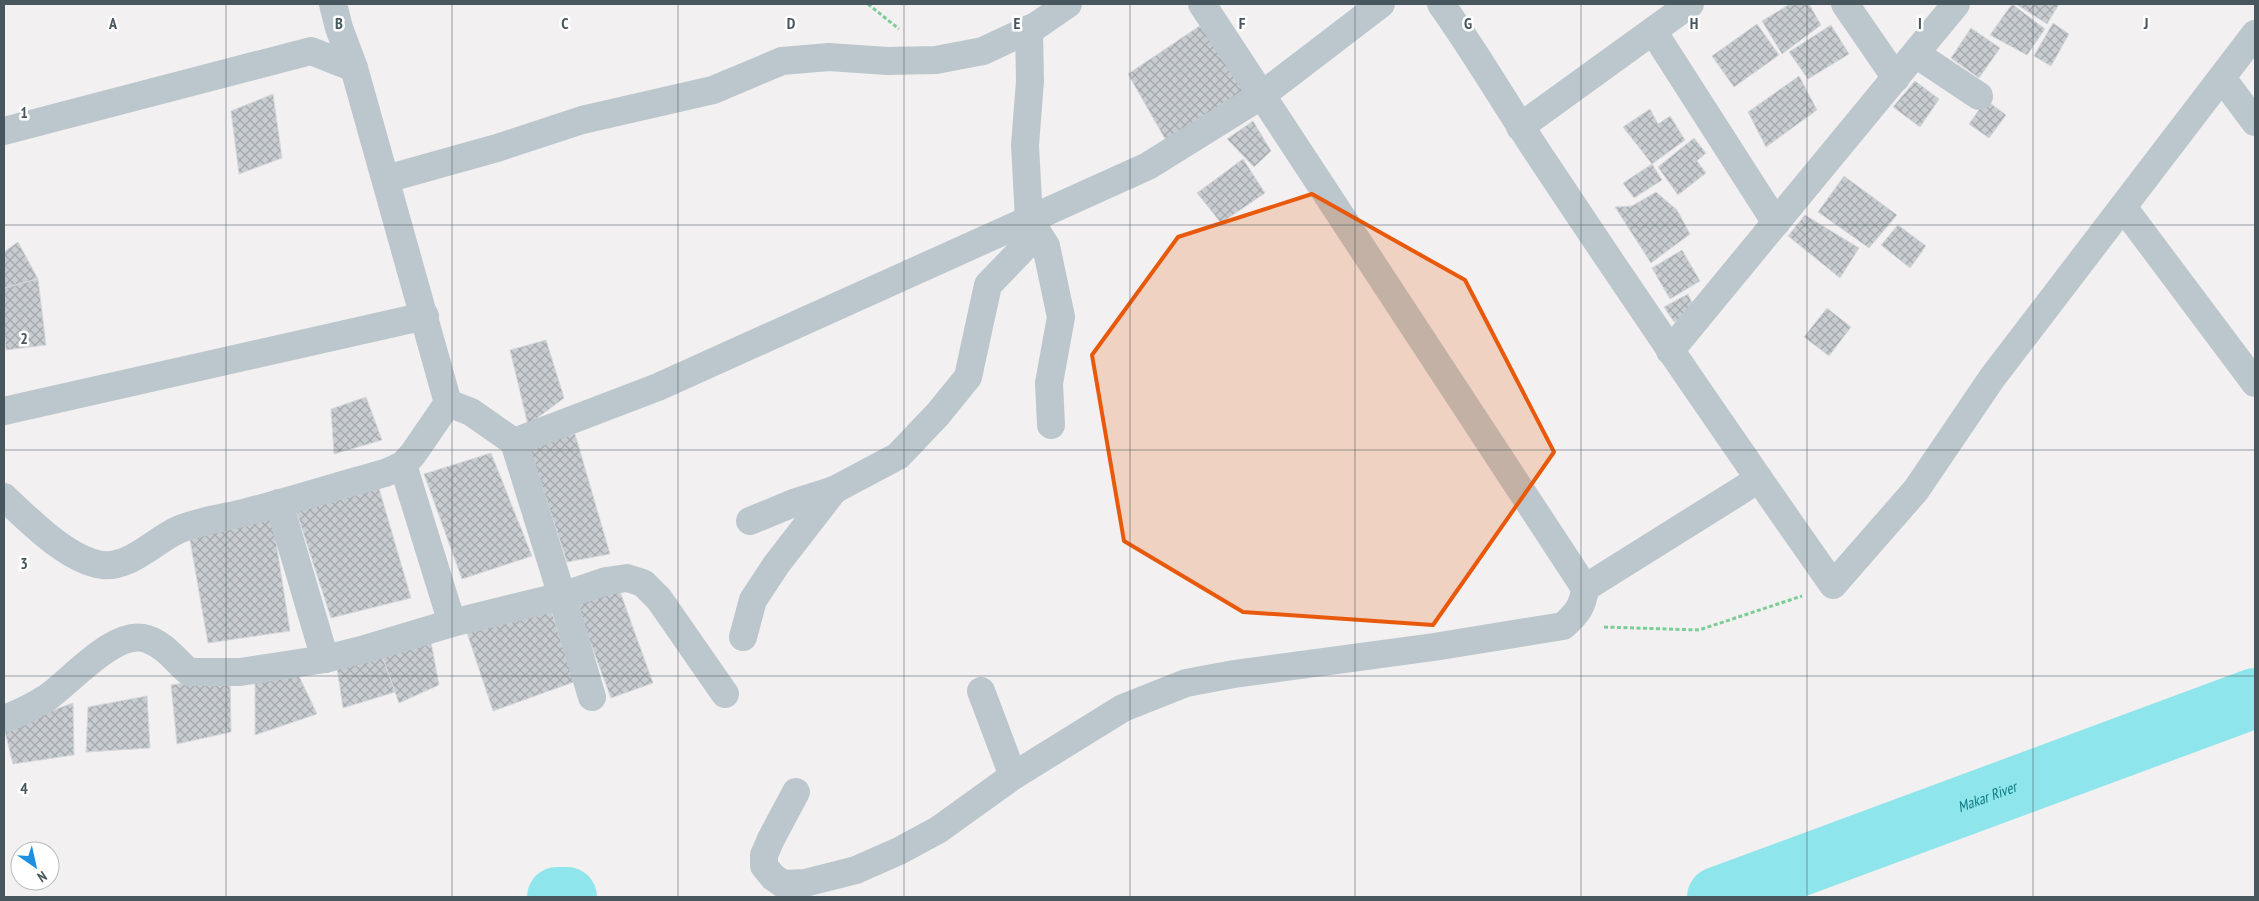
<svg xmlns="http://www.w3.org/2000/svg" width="2259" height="901" viewBox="0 0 2259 901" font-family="'PT Sans Narrow',sans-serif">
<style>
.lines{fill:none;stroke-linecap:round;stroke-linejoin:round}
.river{stroke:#8ee5eb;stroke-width:60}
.building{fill:url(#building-cross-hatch);stroke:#d5d8dc}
.path{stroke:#79cd97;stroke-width:3;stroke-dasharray:4 2.5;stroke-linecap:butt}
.minor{stroke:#bcc7cd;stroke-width:28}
.marked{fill:#e8590c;fill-opacity:0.2;stroke:#e8590c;stroke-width:4;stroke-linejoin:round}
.grid{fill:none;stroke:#48575e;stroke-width:1;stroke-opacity:0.55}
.labels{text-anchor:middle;stroke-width:5;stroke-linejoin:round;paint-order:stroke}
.water-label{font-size:15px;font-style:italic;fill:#0f7d84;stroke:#fff}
.grid-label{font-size:16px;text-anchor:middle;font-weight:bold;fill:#48575e;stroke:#fff;stroke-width:5;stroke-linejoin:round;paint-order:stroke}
</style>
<defs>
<pattern id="building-cross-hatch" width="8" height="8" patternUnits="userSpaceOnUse" patternTransform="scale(1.25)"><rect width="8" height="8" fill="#c7ccd0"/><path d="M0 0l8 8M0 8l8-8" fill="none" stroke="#a4a8ac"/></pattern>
</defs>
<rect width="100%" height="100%" fill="#f3f0f1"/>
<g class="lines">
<g class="river">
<polyline points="557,897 567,897"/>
<path id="s1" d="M1717,897L2255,698"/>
</g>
</g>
<g class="building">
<polygon points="1790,4 1809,4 1821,25 1782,54 1762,21"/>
<polygon points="2012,4 2045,29 2027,55 1990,35"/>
<polygon points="2016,4 2059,4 2047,24"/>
<polygon points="2053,23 2069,34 2051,66 2034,56"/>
<polygon points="1757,24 1779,55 1734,87 1712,56"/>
<polygon points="1201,25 1246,93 1168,144 1128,74"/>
<polygon points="1831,25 1849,54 1808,79 1789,52"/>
<polygon points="1971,28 2000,48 1979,78 1951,58"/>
<polygon points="1799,76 1817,110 1766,147 1748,112"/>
<polygon points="1915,81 1939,99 1920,127 1893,107"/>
<polygon points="273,94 282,158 239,174 231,111"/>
<polygon points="1986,100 2006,115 1989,138 1969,124"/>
<polygon points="1650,109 1658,124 1670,116 1685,140 1652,164 1623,127"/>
<polygon points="1253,121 1271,151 1254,167 1227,139"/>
<polygon points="1694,138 1706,153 1697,161 1706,173 1678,195 1658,167"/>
<polygon points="1243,159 1265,193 1221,223 1197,193"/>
<polygon points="1652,164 1662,180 1634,198 1623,183"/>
<polygon points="1844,176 1897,215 1869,248 1818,212"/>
<polygon points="1656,192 1677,210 1690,234 1651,263 1615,207 1632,206"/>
<polygon points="1805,215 1859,248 1840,278 1788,236"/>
<polygon points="1898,225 1926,246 1910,268 1881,245"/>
<polygon points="18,242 38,279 4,288 4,252"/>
<polygon points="1682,250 1700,281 1670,299 1652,268"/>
<polygon points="38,279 46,345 6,350 4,327 4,288"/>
<polygon points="1688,294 1696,312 1674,322 1664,307"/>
<polygon points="1827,308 1851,327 1829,356 1804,337"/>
<polygon points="546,340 564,398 528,425 510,350"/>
<polygon points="366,397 382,440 334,454 331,409"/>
<polygon points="575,434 610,554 567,562 528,444"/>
<polygon points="491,453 532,556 462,579 424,474"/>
<polygon points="376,478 411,598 331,618 294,504"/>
<polygon points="272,517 290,631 208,643 188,529"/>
<polygon points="618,586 653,683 611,698 575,601"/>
<polygon points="548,600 574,682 493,711 464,624"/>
<polygon points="429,631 439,685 399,703 381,653"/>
<polygon points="381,653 395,692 343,708 336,661"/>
<polygon points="296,670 317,714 255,735 255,676"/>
<polygon points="230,676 231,732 177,744 171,685"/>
<polygon points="147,696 150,748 86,752 88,707"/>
<polygon points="73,703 74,755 13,764 4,728"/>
</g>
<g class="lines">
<g class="path">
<polyline points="868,4 899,29"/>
<polyline points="1604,627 1699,630 1802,596"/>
</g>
<g class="minor">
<path d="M1441,4C1479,57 1511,114 1548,168C1641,308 1736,447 1833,585L1916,490L1992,378L2255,34"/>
<polyline points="1845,4 1896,78"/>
<polyline points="1029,29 1030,81 1025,145 1029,220 1046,246 1061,317 1049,383 1051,425"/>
<polyline points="1653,31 1776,223"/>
<polyline points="1916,54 1979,96"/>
<polyline points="2222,78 2255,122"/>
<polyline points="1520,127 1690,4"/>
<polyline points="4,131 311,51 354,68"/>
<polyline points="386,179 497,148 582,120 713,90 782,61 829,57 887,61 936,60 983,51 1036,26 1068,4"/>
<polyline points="2123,207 2255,383"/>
<polyline points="1670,351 1956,4"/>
<polyline points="4,411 425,316"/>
<polyline points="514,442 658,387 1148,166 1262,95 1381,4"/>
<polyline points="403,465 452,623"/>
<path d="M4,497C29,520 67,560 102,565C131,568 156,539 180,529C200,521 222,518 243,513C290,501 337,486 385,473L403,465L413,454L448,403"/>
<polyline points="279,503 325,659"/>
<polyline points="750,521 796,502 834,490 898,456 938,414 968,377 988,285 1038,233"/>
<polyline points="1585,588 1759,479"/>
<polyline points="743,637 753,600 776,565 834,490"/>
<polyline points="981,691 1013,776"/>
<polyline points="592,697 562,596 606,581 627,578 643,583 659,599 725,694"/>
<path d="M4,719C20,713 34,706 48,697C72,680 116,628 147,639C165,645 175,660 189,672H240L325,659L365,649L452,623L562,596L514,442L471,412L448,403L354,68L339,28L333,4"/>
<path d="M796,792L771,839L764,855V866L773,877L783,884L805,883L856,870L899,851L938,830L1013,776L1123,708L1186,683L1234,674L1434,647L1563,626C1577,614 1583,606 1585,588L1202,4"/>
</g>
</g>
<path class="marked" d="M1312,194L1465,280L1554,452L1433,625L1243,612L1124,541L1092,355L1178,237Z"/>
<path class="grid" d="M226,4V897M452,4V897M678,4V897M904,4V897M1130,4V897M1355,4V897M1581,4V897M1807,4V897M2033,4V897M4,225H2255M4,450H2255M4,676H2255"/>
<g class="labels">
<g class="water-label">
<text dy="5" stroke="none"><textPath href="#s1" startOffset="288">Makar River</textPath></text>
</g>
</g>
<g class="grid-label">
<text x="113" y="29">A</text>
<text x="339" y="29">B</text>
<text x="565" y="29">C</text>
<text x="791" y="29">D</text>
<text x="1017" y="29">E</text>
<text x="1242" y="29">F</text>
<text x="1468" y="29">G</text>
<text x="1694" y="29">H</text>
<text x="1920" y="29">I</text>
<text x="2146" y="29">J</text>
<text x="24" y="118">1</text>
<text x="24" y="344">2</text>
<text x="24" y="569">3</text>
<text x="24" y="794">4</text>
</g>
<rect width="2259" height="901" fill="none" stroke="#48575e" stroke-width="10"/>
<g transform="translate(35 866) rotate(146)"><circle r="24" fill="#ffffff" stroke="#b6bcbf"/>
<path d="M0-4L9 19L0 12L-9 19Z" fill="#1c8fe1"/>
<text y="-8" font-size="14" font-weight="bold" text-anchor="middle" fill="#48575e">N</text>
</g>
</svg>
